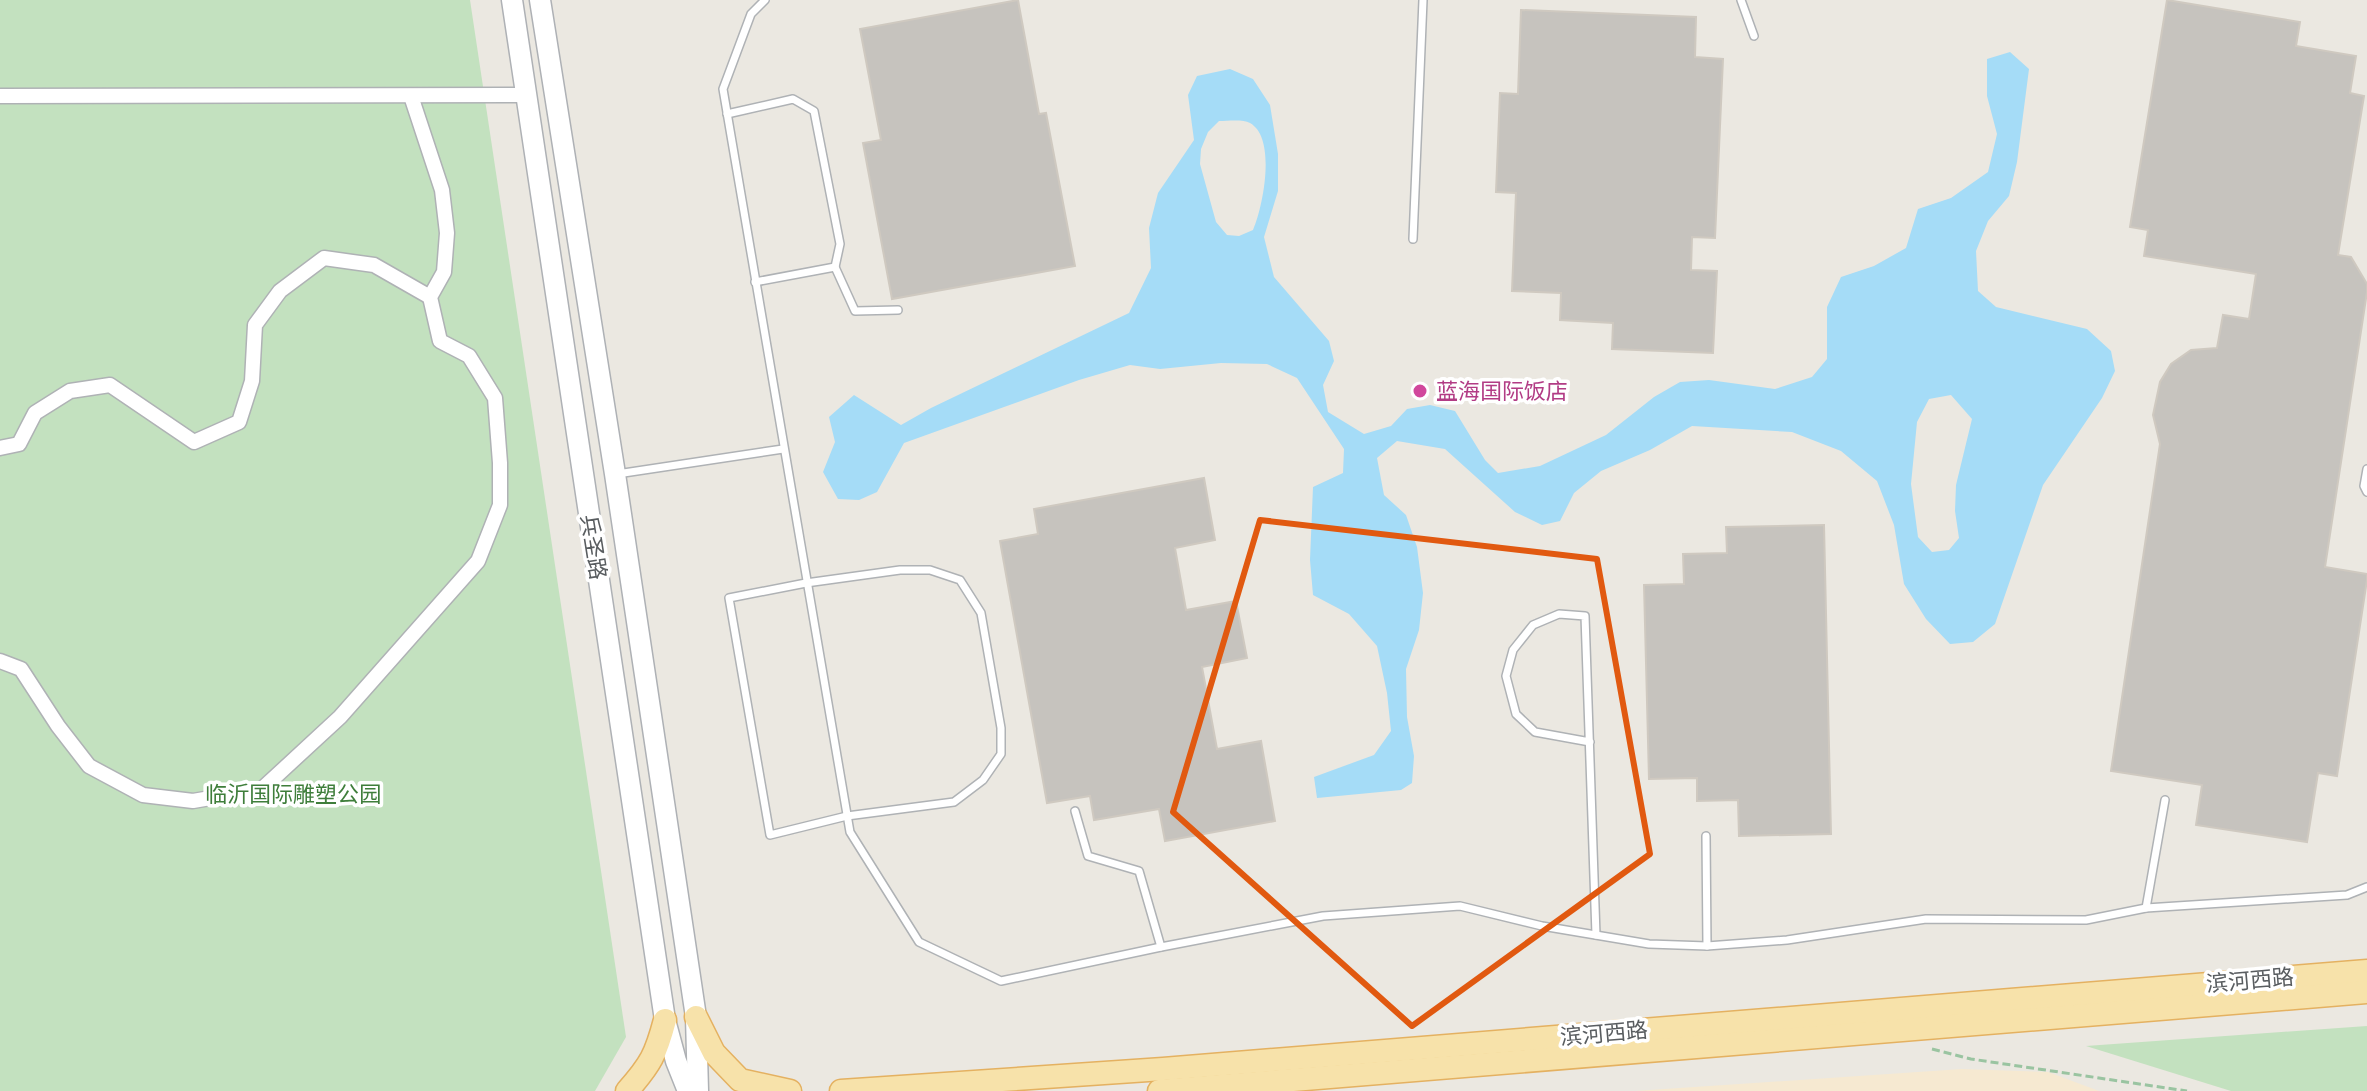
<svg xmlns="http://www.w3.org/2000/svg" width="2367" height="1091" viewBox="0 0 2367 1091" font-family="Raleway,'Noto Sans SC',sans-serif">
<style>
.green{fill:#c3e1bf}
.sand{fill:#f6e9d1}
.water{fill:#a5dcf7;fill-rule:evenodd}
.building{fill:#c6c3be;stroke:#cfc9c0;stroke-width:2}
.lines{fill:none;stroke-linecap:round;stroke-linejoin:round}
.service-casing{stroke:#afb2b5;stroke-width:10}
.minor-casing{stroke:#afb2b5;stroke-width:17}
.secondary-casing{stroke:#aeb1b5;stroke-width:23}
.primary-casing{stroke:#e4b161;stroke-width:25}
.path{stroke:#9ac4a1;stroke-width:3;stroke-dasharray:8 4;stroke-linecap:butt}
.service{stroke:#fff;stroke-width:7}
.minor{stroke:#fff;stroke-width:14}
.secondary{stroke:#fff;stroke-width:20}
.primary{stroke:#f7e2aa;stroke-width:22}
.marked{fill:none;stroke:#e15910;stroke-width:6;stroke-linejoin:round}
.hotel-dot{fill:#d1479c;stroke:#fff;stroke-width:3}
.labels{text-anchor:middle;stroke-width:7;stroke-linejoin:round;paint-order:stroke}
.hotel-label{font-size:22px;fill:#b23c85;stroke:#fff;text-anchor:start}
.street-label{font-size:22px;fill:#595d60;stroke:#fff}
.park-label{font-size:22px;fill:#3f7e3b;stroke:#fff}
</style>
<rect width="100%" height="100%" fill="#ebe8e1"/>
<g class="green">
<polygon points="0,0 470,0 626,1037 595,1091 0,1091"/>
<polygon points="2367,1026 2367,1091 2231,1091 2086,1046"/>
</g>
<polygon class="sand" points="1962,1069 2048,1072 2099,1091 1635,1091"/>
<path class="water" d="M2010,52L2029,69L2017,162L2009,196L1988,221L1976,251L1978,291L1996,307L2087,329L2111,351L2115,371L2102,398L2043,485L1995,624L1973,642L1950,644L1926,619L1904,584L1894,525L1877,481L1841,451L1792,432L1692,426L1650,450L1601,471L1574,493L1560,521L1542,525L1515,512L1445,449L1397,441L1377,458L1384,495L1406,515L1417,547L1423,593L1419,630L1406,669L1407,717L1414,756L1412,783L1401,790L1317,798L1314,777L1374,755L1391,731L1387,693L1377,646L1349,614L1313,595L1310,560L1313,487L1343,473L1344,449L1297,378L1267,364L1221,363L1160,369L1130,365L1079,380L904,443L877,492L859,500L838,499L823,472L835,442L829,417L854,395L901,425L931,408L1129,313L1151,268L1149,228L1158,193L1194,140L1188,95L1197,76L1230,69L1253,79L1270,105L1278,154V191L1264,237L1274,277L1329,341L1334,361L1323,385L1328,412L1364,434L1391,426L1407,409L1430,405L1455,411L1485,460L1498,473L1540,466L1606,435L1654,397L1680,382L1709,380L1775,389L1812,377L1827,359V307L1841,277L1874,266L1906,248L1918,209L1951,198L1988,172L1997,134L1987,96V59ZM1219,121C1228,121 1243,119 1250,123C1277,138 1263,207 1253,230L1239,236L1227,235L1216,222L1200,164L1201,149L1208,132ZM1951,395L1972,419L1956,485L1955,511L1959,538L1949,550L1932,552L1918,537L1911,484L1917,422L1929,399Z"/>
<g class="building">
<polygon points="1018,0 1039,114 1046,113 1075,266 892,299 863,143 881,140 860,29"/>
<polygon points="2167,0 2300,22 2296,46 2356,56 2350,93 2364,96 2338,255 2351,257 2367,284 2367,292 2325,567 2367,574 2367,580 2337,776 2318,773 2307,842 2196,825 2202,785 2111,771 2160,444 2153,415 2160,382 2171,364 2191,350 2217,348 2223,315 2249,319 2256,274 2144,256 2148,230 2130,227"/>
<polygon points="1521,10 1696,17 1695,57 1723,59 1715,238 1692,237 1691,270 1717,271 1713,353 1612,349 1613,323 1560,320 1561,293 1512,291 1516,193 1496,192 1500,93 1518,94"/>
<polygon points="1204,478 1215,540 1175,548 1186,610 1236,601 1247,658 1202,667 1217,749 1261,741 1275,821 1165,841 1159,809 1094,820 1090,796 1047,803 1000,541 1038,534 1034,509"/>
<polygon points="1824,525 1831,834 1739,836 1738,800 1697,801 1697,778 1649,779 1644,585 1684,584 1683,554 1727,553 1726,527"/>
</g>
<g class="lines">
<defs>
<g id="service">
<polyline points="765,0 751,14 723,89 850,832 919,942 1001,981 1161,947 1323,916 1460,906 1542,926 1649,944 1707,946 1787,940 1926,919 2086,920 2146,908 2347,895 2367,887"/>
<polyline points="1741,0 1754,36"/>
<polyline points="727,114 793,99 814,111 840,244 835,267 755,282"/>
<polyline points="1413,239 1423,0"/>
<polyline points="835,267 855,311 898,310"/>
<polyline points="2367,469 2364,486 2367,492"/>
<polyline points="617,474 783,449"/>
<polygon points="900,570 930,570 960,580 981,613 1001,728 1001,754 983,780 954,802 847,816 770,835 729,598 806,583"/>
<polyline points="1590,742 1535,732 1516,714 1506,676 1513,650 1533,625 1559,614 1585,616 1596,935"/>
<polyline points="1075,811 1088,856 1139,871 1161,947"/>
<polyline points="1706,836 1707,946"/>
<polyline points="2146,908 2165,800"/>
</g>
<g id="minor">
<polyline points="0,96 526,95"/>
<polyline points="0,448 19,444 35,413 70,391 110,385 194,442 239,422 252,381 255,325 280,291 324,258 374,265 430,297"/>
<polyline points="0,661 21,669 58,726 89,766 143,795 193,801 262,789 340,717 478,561 500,505 500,463 495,398 469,356 440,341 430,297 444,272 447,233 442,190 411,96"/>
</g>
<g id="secondary">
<polyline points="512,0 665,1020 676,1061 688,1091"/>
<polyline points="540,0 615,474 696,1017 698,1091"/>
</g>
<g id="primary">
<polyline points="696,1017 714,1053 740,1080 790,1091"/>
<path d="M627,1091C651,1064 656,1054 665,1020"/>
<polyline points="841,1091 1163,1069 2367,971"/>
<polyline points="1159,1091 2367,992"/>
</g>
</defs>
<use href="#service" class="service-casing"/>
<use href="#minor" class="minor-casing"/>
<use href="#secondary" class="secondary-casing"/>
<use href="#primary" class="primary-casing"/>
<polyline class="path" points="1932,1049 1971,1059 2187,1091"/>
<use href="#service" class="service"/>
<use href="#minor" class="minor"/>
<use href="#secondary" class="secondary"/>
<use href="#primary" class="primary"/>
</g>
<path class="marked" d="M1260,520L1597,559L1650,854L1412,1026L1173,812Z"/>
<circle class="hotel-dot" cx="1420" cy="391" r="8"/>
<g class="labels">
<g class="hotel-label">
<text x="1436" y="399">蓝海国际饭店</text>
</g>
<g class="street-label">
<text transform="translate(594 547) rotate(81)" y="8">兵圣路</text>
<text transform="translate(2250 980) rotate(-5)" y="8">滨河西路</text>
<text transform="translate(1604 1033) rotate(-5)" y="8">滨河西路</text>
</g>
<g class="park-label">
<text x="293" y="802">临沂国际雕塑公园</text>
</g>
</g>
</svg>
